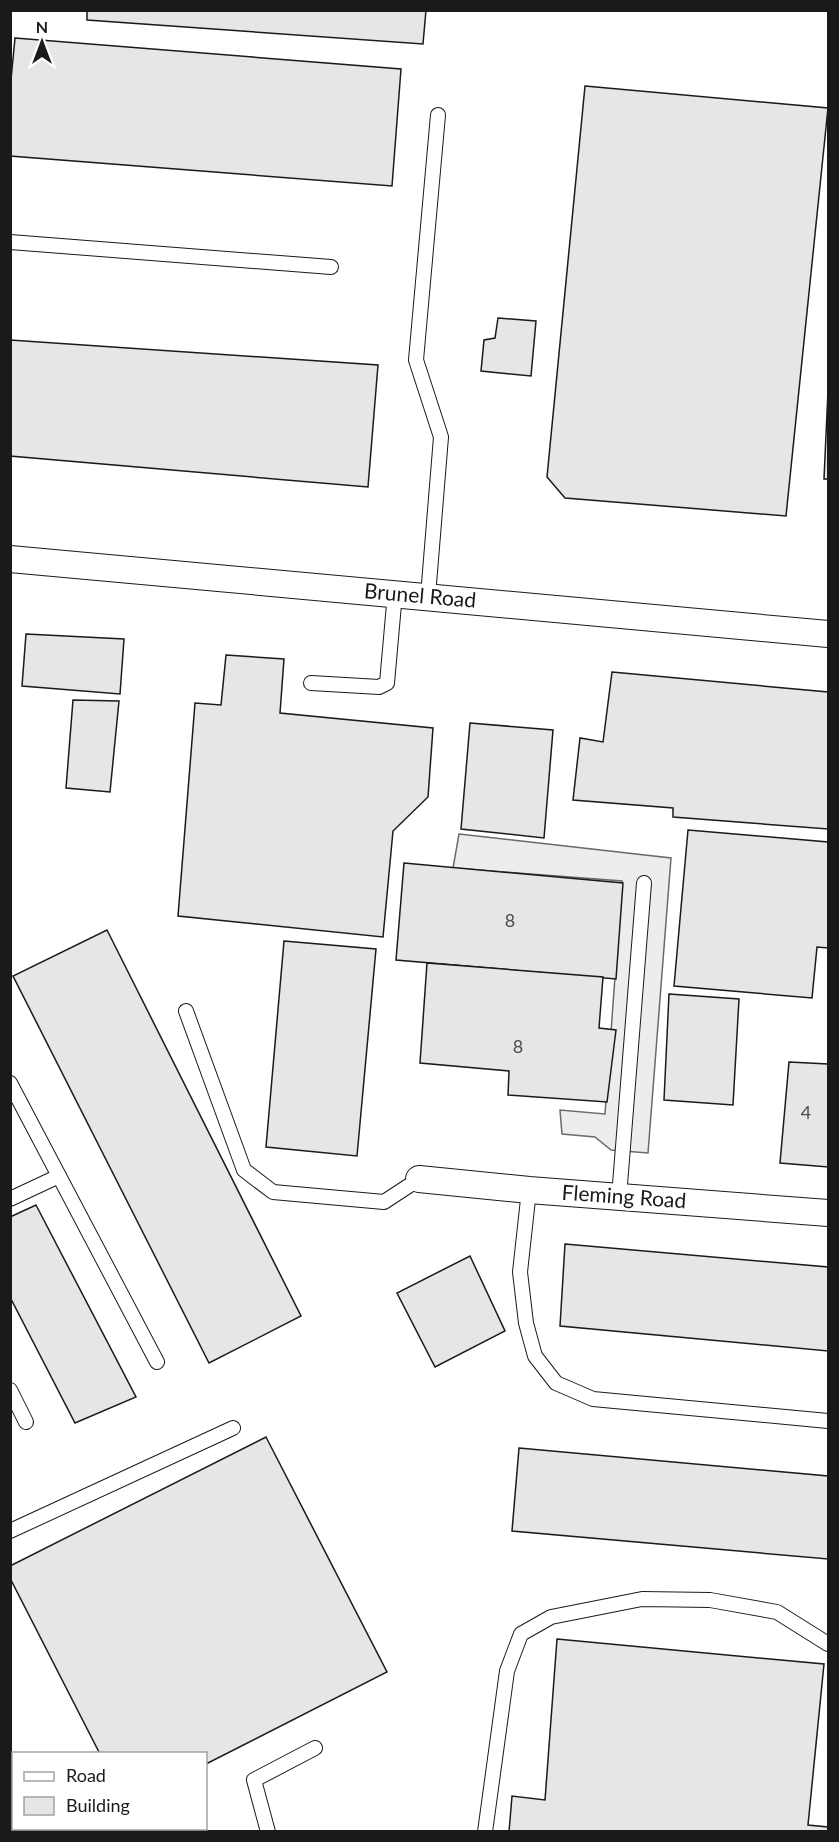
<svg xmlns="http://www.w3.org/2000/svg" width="839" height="1842" viewBox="0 0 839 1842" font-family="Lato,sans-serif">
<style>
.parking{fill:#ededed;stroke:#6a6a6a;stroke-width:1.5}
.building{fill:#e6e6e6;stroke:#1a1a1a;stroke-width:1.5}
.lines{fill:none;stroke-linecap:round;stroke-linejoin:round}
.service-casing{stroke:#1a1a1a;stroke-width:16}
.minor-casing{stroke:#1a1a1a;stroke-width:28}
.service{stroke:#fff;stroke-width:14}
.minor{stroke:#fff;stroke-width:26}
.labels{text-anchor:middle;stroke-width:4.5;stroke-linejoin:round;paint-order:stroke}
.number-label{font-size:18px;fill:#4d4d4d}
.street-label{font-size:21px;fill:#1a1a1a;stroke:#fff}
</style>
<rect width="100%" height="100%" fill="#fff"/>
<polygon class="parking" points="459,834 671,858 648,1153 611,1150 595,1137 562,1134 560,1110 605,1114 622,881 453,868"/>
<g class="building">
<polygon points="87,10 426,10 423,44 87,20"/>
<polygon points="15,38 401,69 392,186 10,156 10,90"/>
<polygon points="585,86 828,108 786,516 565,498 547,477"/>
<polygon points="498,318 536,321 531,376 481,371 484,340 495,338"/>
<polygon points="10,340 378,365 368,487 10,456"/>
<polygon points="828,391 828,479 824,479"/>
<polygon points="26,634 124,639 120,694 22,686"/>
<polygon points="226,655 284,659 280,713 433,728 428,797 393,831 383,937 178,916 195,703 221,705"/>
<polygon points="612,672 828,692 828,829 673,817 673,808 573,800 580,738 603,742"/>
<polygon points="73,700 119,701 110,792 66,788"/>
<polygon points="470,723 553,730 544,838 461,829"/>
<polygon points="688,830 828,842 828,948 817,947 812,998 674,986"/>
<polygon points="404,863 623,883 616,979 396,960"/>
<polygon points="107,930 301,1316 209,1363 13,976"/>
<polygon points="284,941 376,949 357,1156 266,1147"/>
<polygon points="427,963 603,977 599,1028 616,1030 607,1102 508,1095 509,1071 420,1063"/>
<polygon points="669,994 739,999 733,1105 664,1100"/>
<polygon points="789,1062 828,1064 828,1167 780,1163"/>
<polygon points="36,1205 136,1397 75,1423 10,1297 10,1217"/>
<polygon points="565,1244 828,1267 828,1351 560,1326"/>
<polygon points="470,1256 505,1331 435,1367 397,1293"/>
<polygon points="266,1437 387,1672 206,1764 206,1754 100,1754 10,1578 10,1566"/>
<polygon points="519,1448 828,1476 828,1559 512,1531"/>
<polygon points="557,1639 824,1664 808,1825 828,1827 828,1832 509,1832 512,1796 545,1800"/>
</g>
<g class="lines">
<defs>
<g id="service">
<polyline points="10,242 331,267"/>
<polyline points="428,596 441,437 416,360 438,115"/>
<polyline points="311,683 379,687 387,683 395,593"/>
<polyline points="186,1011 244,1170 273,1192 384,1202 419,1179"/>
<polyline points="10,1083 157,1362"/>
<polyline points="529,1190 520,1272 526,1323 535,1356 556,1383 593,1399 828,1421"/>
<polyline points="619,1197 644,883"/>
<polyline points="10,1199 59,1176"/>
<polyline points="10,1390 26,1422"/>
<polyline points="10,1531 233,1428"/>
<polyline points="188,1828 190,1832"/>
<polyline points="168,1832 175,1828"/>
<polyline points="268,1832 254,1780 315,1748"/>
<polyline points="485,1832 507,1671 521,1634 551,1617 642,1599 710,1600 777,1612 828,1644"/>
</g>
<g id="minor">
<polyline points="10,559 828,634"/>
<polyline points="419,1179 529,1190 828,1213"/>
</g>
</defs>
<use href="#service" class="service-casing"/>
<use href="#minor" class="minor-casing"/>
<use href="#service" class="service"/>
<use href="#minor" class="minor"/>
</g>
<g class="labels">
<g class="number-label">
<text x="510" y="927">8</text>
<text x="518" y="1053">8</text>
<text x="806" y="1119">4</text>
</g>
<g class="street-label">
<text transform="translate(420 596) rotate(5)" y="7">Brunel Road</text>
<text transform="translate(624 1197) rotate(4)" y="7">Fleming Road</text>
</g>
</g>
<rect width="839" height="1842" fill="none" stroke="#1a1a1a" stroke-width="24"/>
<rect x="12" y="1752" width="195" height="78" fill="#ffffff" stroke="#a3a3a3" stroke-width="1.5"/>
<rect x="24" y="1772" width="30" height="9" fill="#ffffff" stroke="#a3a3a3" stroke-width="1.5"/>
<text x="66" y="1782" font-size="18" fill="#1a1a1a">Road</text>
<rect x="24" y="1797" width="30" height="18" fill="#e6e6e6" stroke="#a3a3a3" stroke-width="1.5"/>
<text x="66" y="1812" font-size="18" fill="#1a1a1a">Building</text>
<g transform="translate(42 42)" stroke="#ffffff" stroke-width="4.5" paint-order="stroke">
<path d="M0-4.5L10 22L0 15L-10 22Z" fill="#1a1a1a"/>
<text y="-9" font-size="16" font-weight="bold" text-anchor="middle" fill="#1a1a1a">N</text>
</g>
</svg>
